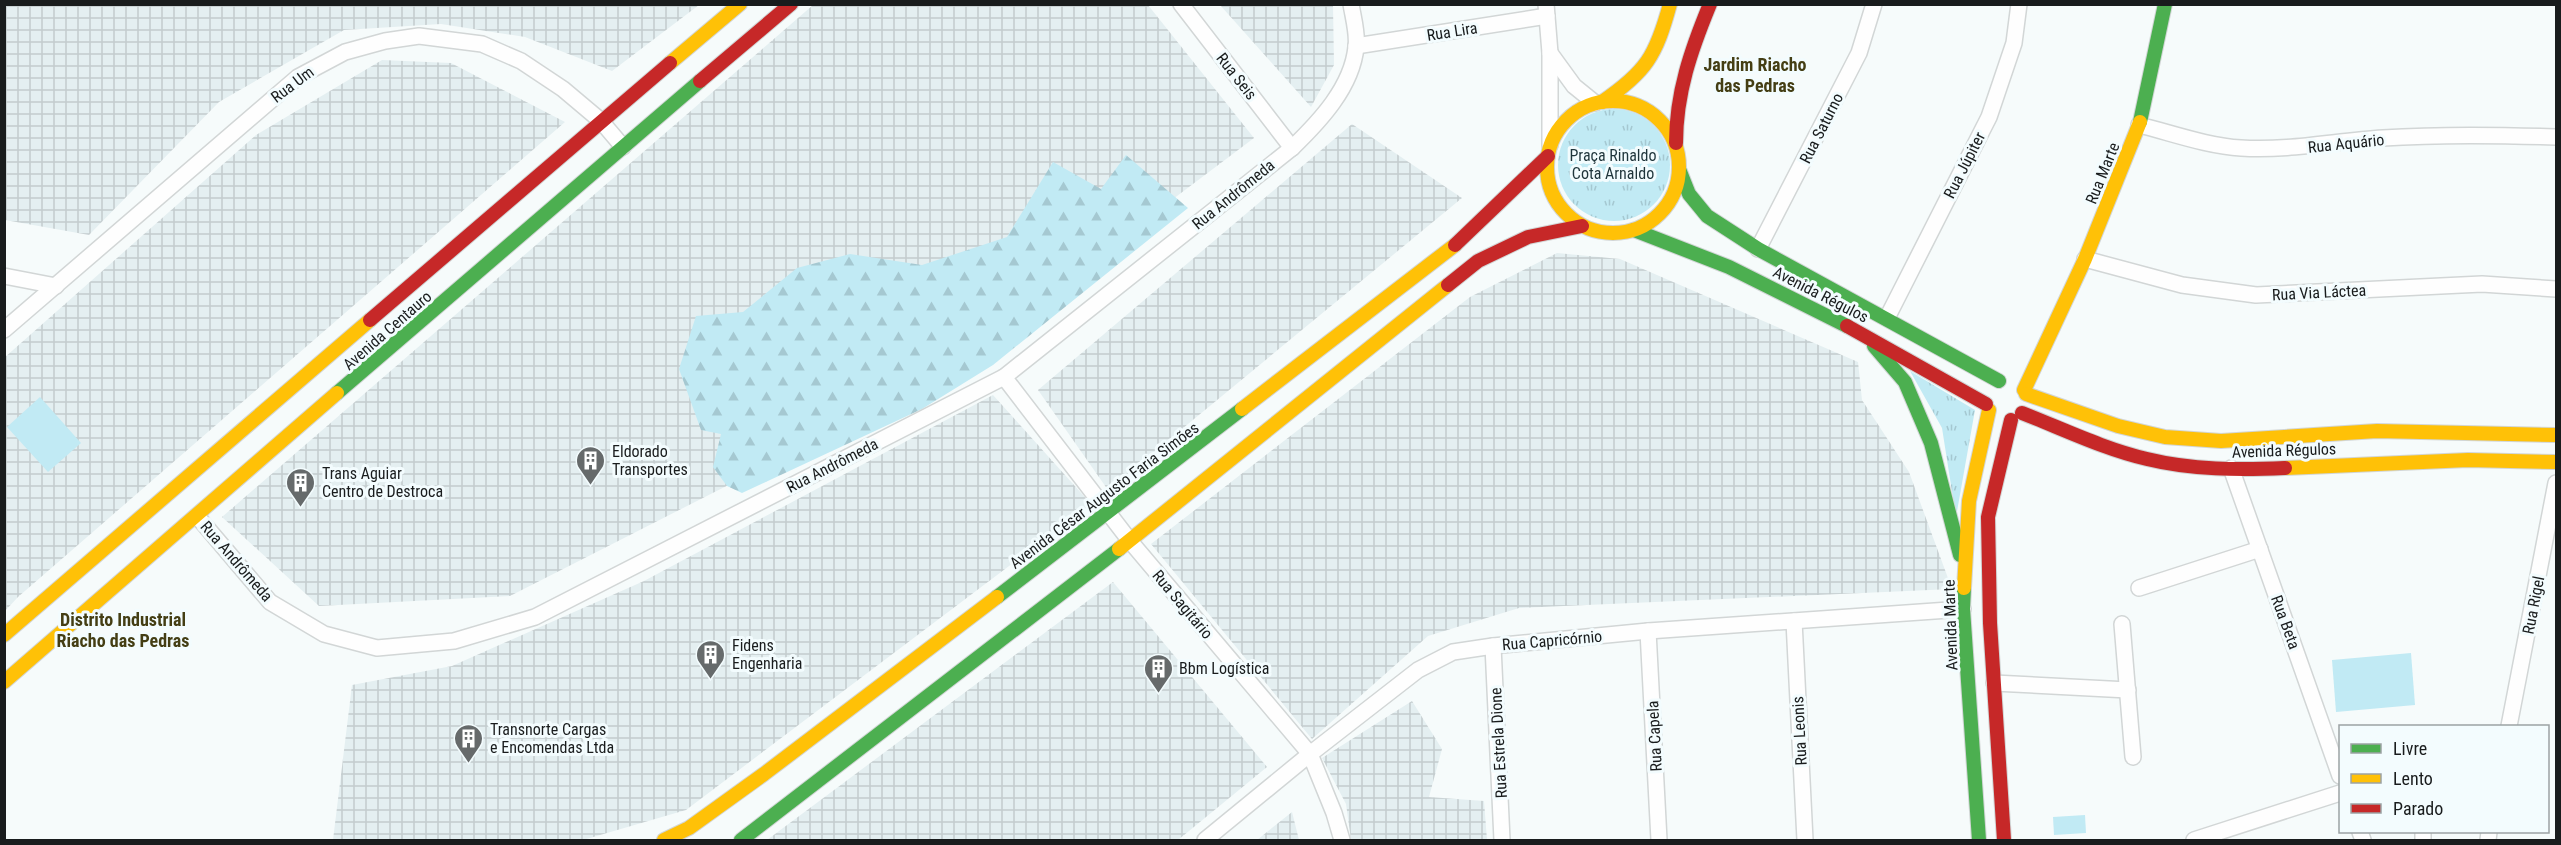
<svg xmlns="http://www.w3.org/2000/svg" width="2561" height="845" viewBox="0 0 2561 845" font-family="'Roboto Condensed',sans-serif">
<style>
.industrial{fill:url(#industrial-grid)}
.forest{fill:url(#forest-firs)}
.park{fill:url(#park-tufts)}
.garden{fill:#c1eaf4}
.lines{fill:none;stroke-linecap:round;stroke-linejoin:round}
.street-casing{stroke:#d2d6d6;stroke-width:18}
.fast-casing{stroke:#d2d6d6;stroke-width:16}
.slow-casing{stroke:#d2d6d6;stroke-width:16}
.jam-casing{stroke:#d2d6d6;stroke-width:16}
.street{stroke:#fefefe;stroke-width:15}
.fast{stroke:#4caf50;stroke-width:14}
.slow{stroke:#ffc107;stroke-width:14}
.jam{stroke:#c62828;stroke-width:14}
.labels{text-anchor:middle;stroke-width:6;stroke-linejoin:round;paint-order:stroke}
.street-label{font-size:16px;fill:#191c1d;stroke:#f3fcfe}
.park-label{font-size:16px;fill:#1f353b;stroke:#f3fcfe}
.poi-label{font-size:16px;fill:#191c1d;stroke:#f3fcfe;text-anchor:start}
.neighbourhood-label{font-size:18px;font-weight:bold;fill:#443e14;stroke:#f3fcfe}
</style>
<defs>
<pattern id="industrial-grid" width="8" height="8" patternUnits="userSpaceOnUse" patternTransform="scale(1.5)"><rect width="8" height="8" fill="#e4eff1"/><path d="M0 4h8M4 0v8" fill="none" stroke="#c3ccce"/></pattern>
<pattern id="forest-firs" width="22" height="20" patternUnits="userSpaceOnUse" patternTransform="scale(1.5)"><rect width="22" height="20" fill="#c1eaf4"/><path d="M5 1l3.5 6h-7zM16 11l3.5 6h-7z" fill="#a5c8d1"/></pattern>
<pattern id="park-tufts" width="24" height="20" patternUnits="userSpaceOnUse" patternTransform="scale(1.5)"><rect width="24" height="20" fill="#c1eaf4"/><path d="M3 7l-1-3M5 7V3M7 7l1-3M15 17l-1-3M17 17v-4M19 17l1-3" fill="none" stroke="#a5c8d1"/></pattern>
</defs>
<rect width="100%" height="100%" fill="#f6fbfb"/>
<g class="industrial">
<polygon points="4,5 5,4 699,5 612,71 525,37 441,24 344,30 219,102 89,235 5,220"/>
<polygon points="813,5 1148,5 1254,138 929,383 510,596 319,606 222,517"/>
<polygon points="1220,5 1333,5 1334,65 1311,107"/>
<polygon points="382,60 451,63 565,122 18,597 5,611 4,358 256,135"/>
<polygon points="1352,124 1462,198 1108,490 1038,390"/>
<polygon points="1557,253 1620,259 1858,362 1862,400 1909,472 1952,589 1519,608 1428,636 1312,739 1151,544 1470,297"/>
<polygon points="993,395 1091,504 686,810 583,840 333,840 352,685 452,666 644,581"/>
<polygon points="1113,582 1267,767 1178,840 767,840"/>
<polygon points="1412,701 1442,749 1429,797 1484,801 1487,840 1351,840 1346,804 1322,758"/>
<polygon points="1292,812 1299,840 1257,840"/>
</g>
<polygon class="forest" points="1126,155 1188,208 993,365 922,409 742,493 727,486 713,467 721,434 701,430 679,369 696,316 743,312 797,268 850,254 922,265 1007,237 1053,162 1101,189"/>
<g class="park">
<circle cx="1614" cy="165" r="56"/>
<polygon points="1910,371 1975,410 1956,517 1942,428"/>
</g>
<g class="garden">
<polygon points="40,397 81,443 48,472 7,427"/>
<polygon points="2411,653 2415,705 2336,712 2332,660"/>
<polygon points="2085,815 2086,833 2054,835 2053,817"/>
</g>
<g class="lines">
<defs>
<g id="street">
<polyline points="1181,4 1292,148"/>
<polyline points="1546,4 1550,53 1550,145"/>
<polyline points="1356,46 1547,16"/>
<polyline points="1550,53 1574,86 1595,103"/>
<path d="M2139,125C2172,133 2207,146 2241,148C2289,151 2335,141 2383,138C2441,134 2499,135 2556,137"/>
<polyline points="1758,249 1859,53 1874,4"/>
<polyline points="2085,259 2182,285 2256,295 2482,284 2556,289"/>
<polyline points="4,276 56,286"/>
<polyline points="1887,318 1989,117 2014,43 2019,4"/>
<polyline points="4,330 298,77 345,52 385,41 419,36 482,44 521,61 563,89 601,121 623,147"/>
<polyline points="1004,377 1130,541 1310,754 1334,813 1342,840"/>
<polyline points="2231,468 2340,776"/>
<path d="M197,516L270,602L324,634L377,648L454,641L535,617L1004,377L1292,148C1320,121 1352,87 1356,47C1358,34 1353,17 1351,4"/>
<polyline points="2139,588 2260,549"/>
<polyline points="1794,621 1805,840"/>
<polyline points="2122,624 2133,757"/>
<polyline points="1648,631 1659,840"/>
<polyline points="1493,646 1502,840"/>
<polyline points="1994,683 2128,690"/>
<polyline points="2509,726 2556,483"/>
<polyline points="2360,832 2363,840"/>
<polyline points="1205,840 1310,754 1418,670 1453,652 1493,646 1648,631 1963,609"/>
<polyline points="2194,840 2340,793"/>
<polyline points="2423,840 2423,832"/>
<polyline points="2488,840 2489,832"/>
</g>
<g id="fast">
<polyline points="2140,122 2165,4"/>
<polyline points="1679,169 1689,194 1707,216 1758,249 1999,381"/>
<polyline points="1634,230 1729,267 1847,326"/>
<polyline points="1874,346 1905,382 1931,443 1960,555"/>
<polyline points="337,393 700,81"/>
<polyline points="1964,588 1963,609 1979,840"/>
<polyline points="997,597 1242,409"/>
<polyline points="741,840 1119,549"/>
</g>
<g id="slow">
<polyline points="670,63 740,4"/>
<circle cx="1613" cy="167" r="66"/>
<path d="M1602,102C1646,72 1656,56 1670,4"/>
<polyline points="2024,390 2085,259 2140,122"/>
<polyline points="2026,394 2118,426 2165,437 2221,441 2377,431 2556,435"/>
<polyline points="1242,409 1455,245"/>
<polyline points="2285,468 2468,460 2556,462"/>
<polyline points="1119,549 1448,285"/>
<polyline points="1964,588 1969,501 1989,410"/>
<polyline points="4,635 370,320"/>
<polyline points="4,682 337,393"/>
<polyline points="664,840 689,828 764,774 997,597"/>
</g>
<g id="jam">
<polyline points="700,81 791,4"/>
<path d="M1676,143C1676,93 1691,50 1710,4"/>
<polyline points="1455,245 1548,156"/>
<polyline points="1448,285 1478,261 1528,237 1582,226"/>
<polyline points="370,320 670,63"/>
<polyline points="1847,326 1986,404"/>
<path d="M2022,413C2063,429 2104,449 2147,459C2192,470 2239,470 2285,468"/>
<polyline points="2004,840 1990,623 1988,517 2011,420"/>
</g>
</defs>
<use href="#street" class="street-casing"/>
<use href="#fast" class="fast-casing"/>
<use href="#slow" class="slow-casing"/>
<use href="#jam" class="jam-casing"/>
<use href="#street" class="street"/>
<use href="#fast" class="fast"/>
<use href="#slow" class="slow"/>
<use href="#jam" class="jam"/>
</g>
<defs>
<symbol id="building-pin" viewBox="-11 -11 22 30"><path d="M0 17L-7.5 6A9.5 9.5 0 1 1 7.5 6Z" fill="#666a6b" stroke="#f3fcfe"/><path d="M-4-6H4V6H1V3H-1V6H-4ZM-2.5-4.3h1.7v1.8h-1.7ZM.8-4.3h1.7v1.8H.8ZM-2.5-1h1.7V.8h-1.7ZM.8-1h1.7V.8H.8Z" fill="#fff"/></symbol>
</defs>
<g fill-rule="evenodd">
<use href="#building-pin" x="574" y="444" width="33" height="45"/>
<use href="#building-pin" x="284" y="466" width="33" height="45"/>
<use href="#building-pin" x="694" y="638" width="33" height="45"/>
<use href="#building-pin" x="1142" y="652" width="33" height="45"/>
<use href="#building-pin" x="452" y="722" width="33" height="45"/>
</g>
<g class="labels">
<g class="street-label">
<text transform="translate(1452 31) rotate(-9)" y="6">Rua Lira</text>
<text transform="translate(1237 76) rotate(52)" y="6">Rua Seis</text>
<text transform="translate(292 84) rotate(-37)" y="6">Rua Um</text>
<text transform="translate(1821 128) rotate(-63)" y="6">Rua Saturno</text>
<text transform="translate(2346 143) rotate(-6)" y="6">Rua Aquário</text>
<text transform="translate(1964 165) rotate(-63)" y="6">Rua Júpiter</text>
<text transform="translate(2102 173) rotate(-68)" y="6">Rua Marte</text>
<text transform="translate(1233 194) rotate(-39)" y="6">Rua Andrômeda</text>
<text transform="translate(2319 292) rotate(-3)" y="6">Rua Via Láctea</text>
<text transform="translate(1821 294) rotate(27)" y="6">Avenida Régulos</text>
<text transform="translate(387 330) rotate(-41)" y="6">Avenida Centauro</text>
<text transform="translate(2284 450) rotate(-2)" y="6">Avenida Régulos</text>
<text transform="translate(832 465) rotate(-27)" y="6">Rua Andrômeda</text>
<text transform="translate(1104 495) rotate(-37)" y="6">Avenida César Augusto Faria Simões</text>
<text transform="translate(237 561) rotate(49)" y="6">Rua Andrômeda</text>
<text transform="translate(1183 604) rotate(50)" y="6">Rua Sagitário</text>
<text transform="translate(2533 605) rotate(-79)" y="6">Rua Rigel</text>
<text transform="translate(2286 622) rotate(70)" y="6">Rua Beta</text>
<text transform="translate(1950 625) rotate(-92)" y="6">Avenida Marte</text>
<text transform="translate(1552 640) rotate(-5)" y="6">Rua Capricórnio</text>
<text transform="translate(1799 731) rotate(-93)" y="6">Rua Leonis</text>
<text transform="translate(1654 736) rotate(-93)" y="6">Rua Capela</text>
<text transform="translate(1498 743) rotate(-93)" y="6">Rua Estrela Dione</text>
</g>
<g class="park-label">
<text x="1613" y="161">Praça Rinaldo<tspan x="1613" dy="18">Cota Arnaldo</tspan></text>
</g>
<g class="poi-label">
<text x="612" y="457">Eldorado<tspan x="612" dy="18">Transportes</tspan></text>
<text x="322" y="479">Trans Aguiar<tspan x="322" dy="18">Centro de Destroca</tspan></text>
<text x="732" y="651">Fidens<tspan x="732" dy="18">Engenharia</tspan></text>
<text x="1179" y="674">Bbm Logística</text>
<text x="490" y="735">Transnorte Cargas<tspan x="490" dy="18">e Encomendas Ltda</tspan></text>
</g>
<g class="neighbourhood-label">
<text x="1755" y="71">Jardim Riacho<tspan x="1755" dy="21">das Pedras</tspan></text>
<text x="123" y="626">Distrito Industrial<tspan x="123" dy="21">Riacho das Pedras</tspan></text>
</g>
</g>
<rect width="2561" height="845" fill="none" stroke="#191c1d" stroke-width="12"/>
<rect x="2339" y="725" width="210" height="108" fill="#f3fcfe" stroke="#9ca2a4" stroke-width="1.5"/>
<rect x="2351" y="744" width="30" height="9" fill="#4caf50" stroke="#9ca2a4" stroke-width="1.5"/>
<text x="2393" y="755" font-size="18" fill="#191c1d">Livre</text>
<rect x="2351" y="774" width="30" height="9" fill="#ffc107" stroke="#9ca2a4" stroke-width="1.5"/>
<text x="2393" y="785" font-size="18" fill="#191c1d">Lento</text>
<rect x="2351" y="804" width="30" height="9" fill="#c62828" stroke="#9ca2a4" stroke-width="1.5"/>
<text x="2393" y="815" font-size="18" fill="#191c1d">Parado</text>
</svg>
